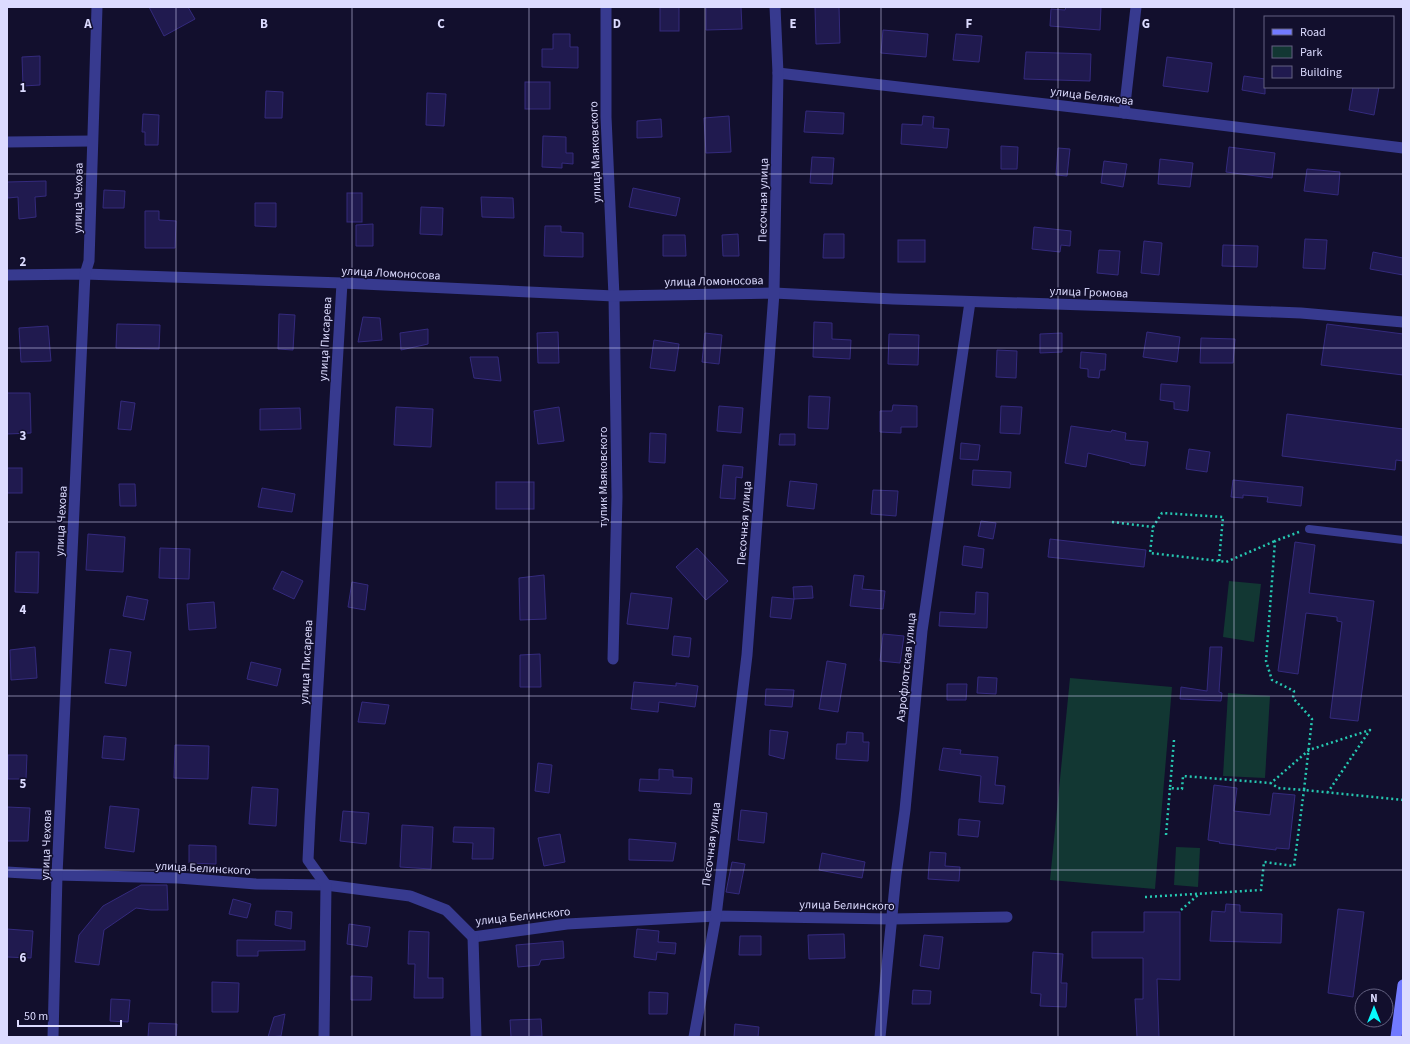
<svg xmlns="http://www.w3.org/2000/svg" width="1410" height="1044" viewBox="0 0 1410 1044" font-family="'Source Sans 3',sans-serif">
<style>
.green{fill:#123733}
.building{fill:#201a4f;stroke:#342a7d}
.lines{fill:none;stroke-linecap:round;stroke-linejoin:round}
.path{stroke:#26c8b1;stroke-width:2.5;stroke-dasharray:2 3;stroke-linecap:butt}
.service{stroke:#373a8f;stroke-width:8}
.minor{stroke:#373a8f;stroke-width:11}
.secondary{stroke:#727aff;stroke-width:11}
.grid{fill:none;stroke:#dcdbff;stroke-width:1;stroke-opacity:0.55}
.labels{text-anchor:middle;stroke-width:3;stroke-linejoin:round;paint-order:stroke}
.street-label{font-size:12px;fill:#dcdbff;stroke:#120f2d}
.grid-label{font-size:13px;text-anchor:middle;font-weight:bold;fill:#dcdbff;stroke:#120f2d;stroke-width:3;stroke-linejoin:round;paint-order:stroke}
</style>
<rect width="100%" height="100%" fill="#120f2d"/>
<g class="green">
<polygon points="1229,581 1261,584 1254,642 1223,637"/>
<polygon points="1070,678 1172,687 1155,889 1050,880"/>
<polygon points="1228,693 1270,696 1265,778 1223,776"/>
<polygon points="1176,847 1200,848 1198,887 1174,885"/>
</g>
<g class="building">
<polygon points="149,7 188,7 195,19 164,36"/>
<rect x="660" y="7" width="19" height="24"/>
<polygon points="706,7 741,7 742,29 706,30"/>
<polygon points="815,7 839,7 840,43 816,44"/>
<polygon points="1066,7 1101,7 1100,30 1050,26 1051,9 1065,10"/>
<polygon points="883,30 928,34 926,57 881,53"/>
<polygon points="553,34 570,34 570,47 578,47 578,68 542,67 542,49 553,49"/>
<polygon points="956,34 982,36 979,62 953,60"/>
<polygon points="1026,52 1091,54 1090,81 1024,79"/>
<polygon points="40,56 40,85 23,86 22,57"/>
<polygon points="1167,57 1212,63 1208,92 1163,86"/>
<polygon points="1244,76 1265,79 1265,94 1242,90"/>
<rect x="525" y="82" width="25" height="27"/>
<polygon points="1353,87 1379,87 1374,115 1349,110"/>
<polygon points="266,91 283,92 282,118 265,118"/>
<polygon points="427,93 446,94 444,126 426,125"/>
<polygon points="806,111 844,113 843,134 804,132"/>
<polygon points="143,114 159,115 158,145 145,145 145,132 142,132"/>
<polygon points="729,116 731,152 706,153 704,118"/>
<polygon points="923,116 934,117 933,128 949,129 947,148 901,144 902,124 922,125"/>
<polygon points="661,119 662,137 637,138 637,121"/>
<polygon points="543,136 566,137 566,153 573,153 573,164 562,163 562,168 542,167"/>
<polygon points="1001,146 1018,147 1017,169 1001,169"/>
<polygon points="1229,147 1275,153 1272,178 1226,172"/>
<polygon points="1058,148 1070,149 1067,176 1056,175"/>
<polygon points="812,157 834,158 832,184 810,183"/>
<polygon points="1160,159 1193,163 1190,187 1158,184"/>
<polygon points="1104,161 1127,164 1123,187 1101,183"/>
<polygon points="1307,169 1340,172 1338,195 1304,191"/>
<polygon points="46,181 46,196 35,197 36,217 19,219 18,197 8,198 7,182"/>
<polygon points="633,188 680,198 676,216 629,207"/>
<polygon points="104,190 125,191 124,208 103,208"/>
<rect x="347" y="193" width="15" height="29"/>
<polygon points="481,197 513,198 514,218 482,217"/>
<polygon points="255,203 276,203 276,227 255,226"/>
<polygon points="421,207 443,208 442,235 420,234"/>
<polygon points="145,211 159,211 159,220 176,221 175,248 145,248"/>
<polygon points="373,224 373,246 356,246 356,225"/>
<polygon points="545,226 561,226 561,232 583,233 583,257 544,256"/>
<polygon points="1034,227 1071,231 1070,246 1061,245 1060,252 1032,249"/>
<polygon points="738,234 739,256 723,256 722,235"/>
<polygon points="824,234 844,234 844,258 823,258"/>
<polygon points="663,235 685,235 686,256 663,256"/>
<polygon points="1305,239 1327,240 1325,269 1303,268"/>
<rect x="898" y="240" width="27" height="22"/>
<polygon points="1144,241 1162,243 1159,275 1141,273"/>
<polygon points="1223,245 1258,246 1257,267 1222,266"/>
<polygon points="1099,250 1120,251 1118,275 1097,273"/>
<polygon points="1373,252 1403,258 1403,275 1370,269"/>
<polygon points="279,314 295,315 293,350 278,349"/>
<polygon points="363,317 380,318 382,340 358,342"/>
<polygon points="814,322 832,323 832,339 851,340 850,359 813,357"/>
<polygon points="117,324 160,325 159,349 116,348"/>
<polygon points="1327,324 1403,334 1403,375 1321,365"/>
<polygon points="48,326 51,361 21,362 19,328"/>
<polygon points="428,329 428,344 401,350 400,333"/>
<polygon points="558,332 559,363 538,363 537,333"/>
<polygon points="1147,332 1180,337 1177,362 1143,357"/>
<polygon points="705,333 722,335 719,364 702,362"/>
<polygon points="1062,333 1062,352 1040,353 1040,334"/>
<polygon points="889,334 919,335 918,365 888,364"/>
<polygon points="1201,338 1235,339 1233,363 1200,363"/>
<polygon points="654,340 679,344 675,371 650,368"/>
<polygon points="997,350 1017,351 1016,378 996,377"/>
<polygon points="1081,352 1106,354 1105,370 1100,370 1099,378 1088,377 1088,369 1080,368"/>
<polygon points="470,357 498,357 501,381 474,378"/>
<polygon points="1161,384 1190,386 1188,411 1174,409 1174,402 1160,400"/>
<polygon points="7,393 30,393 31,433 7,434"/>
<polygon points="809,396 830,397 828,429 808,428"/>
<polygon points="121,401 135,403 131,430 118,429"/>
<polygon points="893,405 917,406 917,427 901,427 901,433 880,432 880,411 892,411"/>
<polygon points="719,406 743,408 741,433 717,431"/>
<polygon points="1001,406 1022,407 1020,434 1000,433"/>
<polygon points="396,407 433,409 431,447 394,445"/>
<polygon points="559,407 564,441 538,444 534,411"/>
<polygon points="300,408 301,429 260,430 260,409"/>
<polygon points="1287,414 1403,429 1403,461 1396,460 1395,470 1282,456"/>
<polygon points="1071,426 1111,432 1112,430 1126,433 1125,440 1148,442 1145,466 1130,464 1130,463 1088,453 1086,467 1065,463"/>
<polygon points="650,433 666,434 665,463 649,462"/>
<polygon points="780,434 795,434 795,445 779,445"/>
<polygon points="961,443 980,445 978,460 960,459"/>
<polygon points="1189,449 1210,452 1207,472 1186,469"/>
<polygon points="723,465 743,467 742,478 736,477 735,499 720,498"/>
<rect x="7" y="468" width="15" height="25"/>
<polygon points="973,470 1011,472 1010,488 972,485"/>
<polygon points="1233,480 1303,487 1301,506 1267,502 1268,497 1243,495 1243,498 1231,497"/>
<polygon points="790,481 817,484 814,509 787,506"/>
<rect x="496" y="482" width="38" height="27"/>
<polygon points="119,484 135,484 136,506 120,506"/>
<polygon points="262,488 295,494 292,512 258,507"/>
<polygon points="873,490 898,491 896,516 871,514"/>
<polygon points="981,521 996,523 993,539 978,536"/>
<polygon points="88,534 125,537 123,572 86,570"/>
<polygon points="1050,539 1146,550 1144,567 1048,557"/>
<polygon points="1295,542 1315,545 1309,593 1374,601 1358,721 1330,718 1342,622 1337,621 1337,617 1306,613 1298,674 1278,671"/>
<polygon points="964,546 984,549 982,568 962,565"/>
<polygon points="160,548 190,549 189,579 159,578"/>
<polygon points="697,548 728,581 706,600 676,567"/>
<polygon points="16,552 39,552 38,593 15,592"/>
<polygon points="282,571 303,581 294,599 273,589"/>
<polygon points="544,575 546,619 520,620 519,578"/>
<polygon points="854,575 864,576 862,589 885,591 883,609 850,606"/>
<polygon points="352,582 368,585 365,610 348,607"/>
<polygon points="812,586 813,598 794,599 793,587"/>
<polygon points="976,592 988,593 987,628 939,626 940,612 975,614"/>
<polygon points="631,593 672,598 668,629 627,624"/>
<polygon points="127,596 148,600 144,620 123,616"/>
<polygon points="772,597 794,599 791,619 770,617"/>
<polygon points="214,602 216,628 189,630 187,604"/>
<polygon points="883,634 904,636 900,663 880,661"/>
<polygon points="674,636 691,638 689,657 672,655"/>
<polygon points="35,647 37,678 11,680 10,650"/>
<polygon points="1210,647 1222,647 1219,692 1222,693 1221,701 1180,699 1181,687 1207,691"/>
<polygon points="110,649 131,652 126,686 105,683"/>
<polygon points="540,654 541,687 520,687 520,655"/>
<polygon points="827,661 846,664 838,712 819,709"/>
<polygon points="251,662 281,669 277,686 247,679"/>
<polygon points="978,677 997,678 996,694 977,693"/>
<polygon points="634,682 676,686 676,683 698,686 695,707 659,702 658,712 631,709"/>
<polygon points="947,684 967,684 966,700 947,700"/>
<polygon points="766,689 794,690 792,707 765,705"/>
<polygon points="362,702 389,705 385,724 358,722"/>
<polygon points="770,730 788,732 784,759 769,755"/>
<polygon points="847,732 863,733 863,742 869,742 868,761 836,759 837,744 846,744"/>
<polygon points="104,736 126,738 124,760 102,758"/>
<polygon points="175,745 209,746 208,779 174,778"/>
<polygon points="943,748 961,750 960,754 998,757 995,785 1005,786 1003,804 979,802 981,776 939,770"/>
<polygon points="8,755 27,755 26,779 8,779"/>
<polygon points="538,763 552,765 549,793 535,791"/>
<polygon points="659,769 673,770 673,777 692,778 691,794 639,791 640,779 659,780"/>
<polygon points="1214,785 1237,788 1234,811 1270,815 1273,793 1295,795 1289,849 1276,848 1276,850 1219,843 1220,842 1208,840"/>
<polygon points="252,787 278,789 276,826 249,824"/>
<polygon points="110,806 139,809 134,852 105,848"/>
<polygon points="7,807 30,808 28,841 7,841"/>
<polygon points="741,810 767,813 764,843 738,840"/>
<polygon points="343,811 369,813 366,844 340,841"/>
<polygon points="959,819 980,821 978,837 958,835"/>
<polygon points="402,825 433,827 431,869 400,867"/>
<polygon points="454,827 494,828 493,859 472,859 473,843 453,842"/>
<polygon points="560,834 565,862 544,866 538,838"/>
<polygon points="629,839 676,843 673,861 629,860"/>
<polygon points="189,845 216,846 216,864 189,863"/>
<polygon points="930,852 946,853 945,866 960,867 959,881 928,879"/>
<polygon points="822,853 865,862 862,878 819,870"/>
<polygon points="732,862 745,864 739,894 726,892"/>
<polygon points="141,885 167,885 168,910 151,910 136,908 104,930 99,965 75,962 79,935 103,906"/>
<polygon points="233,899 251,904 247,918 229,914"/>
<polygon points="1226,904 1240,905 1240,912 1282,914 1281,943 1210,941 1212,911 1225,912"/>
<polygon points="1338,909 1364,912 1353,997 1328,993"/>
<polygon points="276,911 292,912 291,929 275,925"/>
<polygon points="1144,912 1180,912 1180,980 1157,979 1159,1037 1137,1037 1135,999 1143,999 1143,958 1092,958 1092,932 1144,932"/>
<polygon points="349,924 370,927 367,947 347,944"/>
<polygon points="7,929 33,931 31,958 7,957"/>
<polygon points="637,929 659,931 658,942 676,943 675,954 657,952 656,960 634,957"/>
<polygon points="409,931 429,932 428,978 443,978 443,998 414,998 415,964 408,964"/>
<polygon points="844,934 845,958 809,959 808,935"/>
<polygon points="924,935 943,937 939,969 920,966"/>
<polygon points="740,936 761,936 761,955 739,955"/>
<polygon points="237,940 305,941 305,950 258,951 258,956 237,956"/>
<polygon points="563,941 564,958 541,960 539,965 518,967 516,945"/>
<polygon points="1033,952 1063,954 1061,983 1067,983 1066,1007 1040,1006 1041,994 1031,993"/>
<polygon points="351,976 372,977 371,1000 351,1000"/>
<polygon points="212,982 239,983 238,1012 212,1012"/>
<polygon points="913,990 931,991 930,1004 912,1004"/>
<polygon points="649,992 668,993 667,1014 649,1014"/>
<polygon points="111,999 130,1000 128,1022 110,1021"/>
<polygon points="285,1014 281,1036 268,1037 274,1017"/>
<polygon points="541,1019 542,1036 511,1037 510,1020"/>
<polygon points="149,1023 177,1024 176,1037 148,1037"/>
<polygon points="735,1024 759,1027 758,1037 734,1037"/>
</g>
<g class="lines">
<g class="path">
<polyline points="1112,522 1153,527"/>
<polyline points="1299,532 1275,541 1266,661 1272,680 1294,691 1293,698 1312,719 1304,790 1403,800"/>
<polyline points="1219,561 1223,517 1162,513 1153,527 1150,553 1219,561 1226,562 1275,541"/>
<polyline points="1174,740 1170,788 1182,789 1183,776 1271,783 1309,750 1370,730 1328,792"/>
<polyline points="1166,835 1170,788"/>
<polyline points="1145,897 1261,890 1264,862 1294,866 1304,790 1278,788 1271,783"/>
<polyline points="1181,910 1199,894"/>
</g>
<polyline class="service" points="1309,529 1403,540"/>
<g class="minor">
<polyline points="606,7 606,117 614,296 617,497 613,659"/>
<polyline points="778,73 1124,113 1403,148"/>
<polyline points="1124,113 1136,7"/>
<polyline points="7,142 92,141"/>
<polyline points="7,275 85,274 342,283 614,296 774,293 893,299 1116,306 1301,313 1403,322"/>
<polyline points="7,872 57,875 178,878 256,884 326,885 410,896 446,910 473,937 567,924 716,916 891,919 1007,917"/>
<polyline points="473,937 476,1037"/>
<polyline points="53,1037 57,875 85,274 89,261 97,7"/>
<polyline points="324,1037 326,885 308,860 310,818 342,283"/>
<polyline points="694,1037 716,916 747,655 774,293 778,73 775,7"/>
<polyline points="880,1037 896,875 905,810 922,631 970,302"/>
</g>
<polyline class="secondary" points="1396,1037 1403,985"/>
</g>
<path class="grid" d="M176,7V1037M352,7V1037M529,7V1037M705,7V1037M881,7V1037M1058,7V1037M1234,7V1037M7,174H1403M7,348H1403M7,522H1403M7,696H1403M7,870H1403"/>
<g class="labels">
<g class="street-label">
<text transform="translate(1092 96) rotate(7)" y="4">улица Белякова</text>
<text transform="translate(595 152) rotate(-92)" y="4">улица Маяковского</text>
<text transform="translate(78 198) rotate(-89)" y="4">улица Чехова</text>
<text transform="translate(763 200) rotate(-89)" y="4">Песочная улица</text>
<text transform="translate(391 273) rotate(3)" y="4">улица Ломоносова</text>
<text transform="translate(714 281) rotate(-1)" y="4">улица Ломоносова</text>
<text transform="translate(1089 292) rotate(2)" y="4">улица Громова</text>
<text transform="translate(325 339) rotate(-87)" y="4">улица Писарева</text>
<text transform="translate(603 477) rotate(-90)" y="4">тупик Маяковского</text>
<text transform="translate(61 521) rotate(-87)" y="4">улица Чехова</text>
<text transform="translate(744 523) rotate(-86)" y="4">Песочная улица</text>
<text transform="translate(306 662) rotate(-87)" y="4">улица Писарева</text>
<text transform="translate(906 667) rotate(-84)" y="4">Аэрофлотская улица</text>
<text transform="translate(711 844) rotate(-83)" y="4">Песочная улица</text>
<text transform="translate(46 845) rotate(-88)" y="4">улица Чехова</text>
<text transform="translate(203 868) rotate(3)" y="4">улица Белинского</text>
<text transform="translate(847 905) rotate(1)" y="4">улица Белинского</text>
<text transform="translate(523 916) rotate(-6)" y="4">улица Белинского</text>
</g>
</g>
<g class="grid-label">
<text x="88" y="28">A</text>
<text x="264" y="28">B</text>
<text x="441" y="28">C</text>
<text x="617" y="28">D</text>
<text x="793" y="28">E</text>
<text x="969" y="28">F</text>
<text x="1146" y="28">G</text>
<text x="23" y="92">1</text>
<text x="23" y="266">2</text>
<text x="23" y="440">3</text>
<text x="23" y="614">4</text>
<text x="23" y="788">5</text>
<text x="23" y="962">6</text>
</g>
<rect width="1410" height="1044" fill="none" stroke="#dcdbff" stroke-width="16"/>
<rect x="1264" y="16" width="130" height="72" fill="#120f2d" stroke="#636181"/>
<rect x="1272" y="29" width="20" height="6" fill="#727aff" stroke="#636181"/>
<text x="1300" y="36" font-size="12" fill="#dcdbff">Road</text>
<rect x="1272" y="46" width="20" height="12" fill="#123733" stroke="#636181"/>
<text x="1300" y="56" font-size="12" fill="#dcdbff">Park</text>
<rect x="1272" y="66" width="20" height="12" fill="#201a4f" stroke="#636181"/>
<text x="1300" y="76" font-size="12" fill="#dcdbff">Building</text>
<g transform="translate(1374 1008)"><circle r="19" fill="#120f2d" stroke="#636181"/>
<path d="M0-3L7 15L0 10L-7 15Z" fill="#07faff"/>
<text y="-6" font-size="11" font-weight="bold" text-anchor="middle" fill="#dcdbff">N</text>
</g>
<path d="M18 1020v6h103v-6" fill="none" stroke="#dcdbff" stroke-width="2"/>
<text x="24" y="1020" font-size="12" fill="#dcdbff" stroke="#120f2d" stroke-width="3" paint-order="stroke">50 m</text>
</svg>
